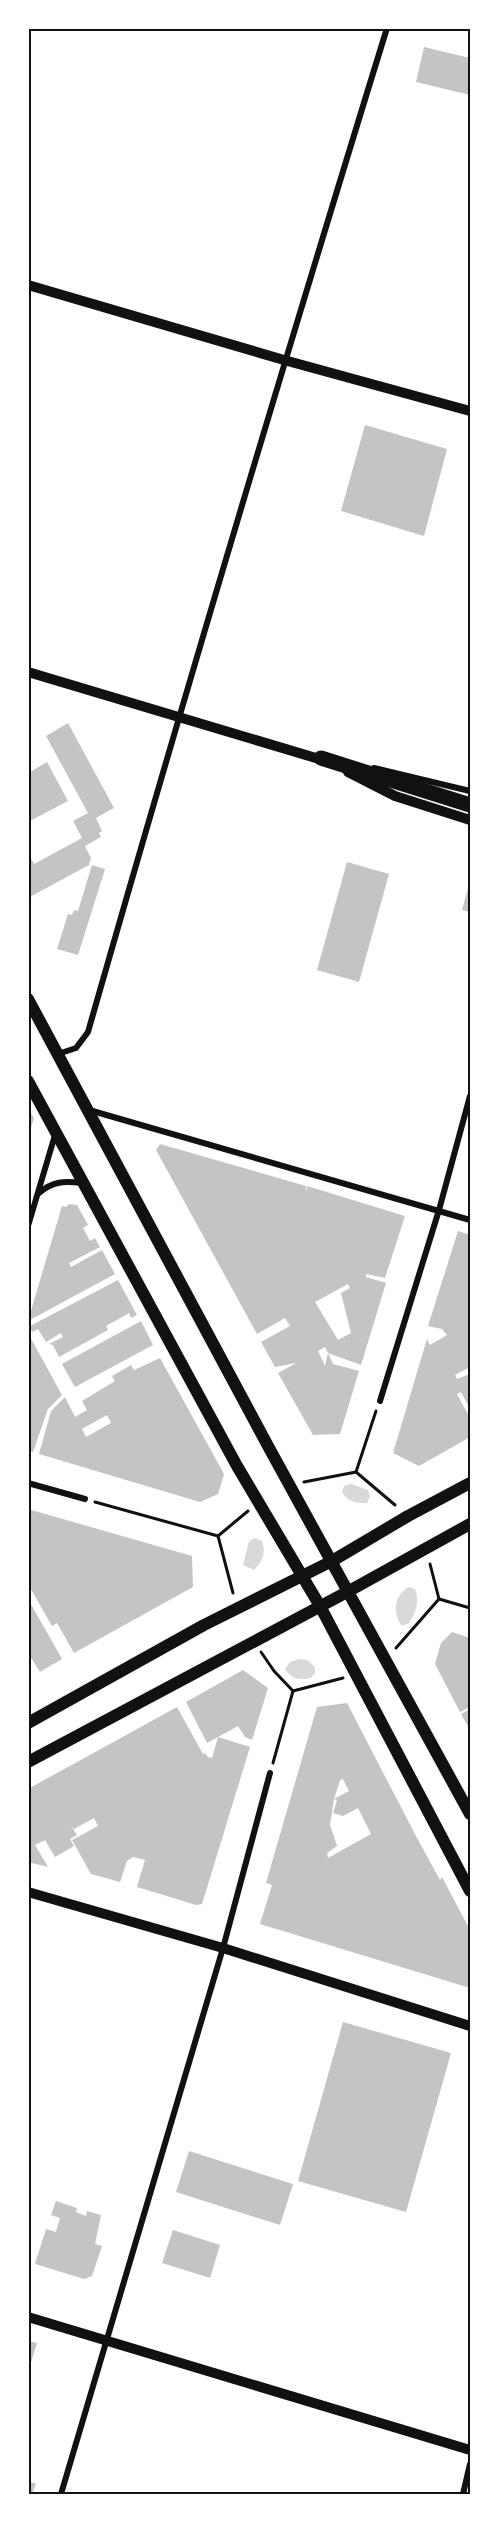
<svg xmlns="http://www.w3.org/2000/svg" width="499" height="2523" viewBox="0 0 499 2523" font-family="'Source Sans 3',sans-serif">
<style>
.water{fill:#d9d9d9}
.building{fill:#c4c4c4;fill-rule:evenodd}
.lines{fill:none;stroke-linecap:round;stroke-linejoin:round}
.path{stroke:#111;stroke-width:3}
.minor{stroke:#111;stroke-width:6}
.tertiary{stroke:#111;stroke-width:10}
.secondary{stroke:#111;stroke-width:12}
.primary{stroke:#111;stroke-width:15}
.neatline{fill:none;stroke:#111;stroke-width:2}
</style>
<rect width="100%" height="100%" fill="#fff"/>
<g class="water">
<path d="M351,1484L368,1490L370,1496L367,1503C355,1503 348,1502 342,1492L344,1486Z"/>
<path d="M255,1538L262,1541C266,1553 263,1561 254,1570L243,1565L249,1541Z"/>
<path d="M409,1587L415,1589C420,1602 416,1612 409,1623L402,1626C392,1613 394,1595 409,1587Z"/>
<path d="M299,1659L307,1660L315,1667V1673L311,1678C300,1680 292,1680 285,1669L290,1662Z"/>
</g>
<g class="building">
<polygon points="424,47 470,58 470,95 416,82"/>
<polygon points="365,425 447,449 424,536 341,511"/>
<polygon points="68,723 114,808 96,818 102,831 99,833 101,837 85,846 91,858 89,865 28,898 28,853 34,864 82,838 73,821 88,813 46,736"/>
<polygon points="47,762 68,801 28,822 28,773"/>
<polygon points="347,862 389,874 359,982 317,970"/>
<polygon points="92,865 105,869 78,955 57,949 68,914 72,915 74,910 78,911"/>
<polygon points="470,881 470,912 462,910"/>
<polygon points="28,1109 34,1118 29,1134 28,1134"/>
<path d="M160,1144L306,1186V1193L307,1186L405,1216L385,1278L366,1274V1277L386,1283L361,1365L328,1353L333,1364L359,1371L340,1434L313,1435L278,1373L296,1363L275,1367L261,1342L290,1326L285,1318L257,1334L156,1150ZM348,1284L350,1288L341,1293L351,1333L338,1340L315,1302ZM325,1347L328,1353L325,1366L318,1351Z"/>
<polygon points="69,1204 77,1205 88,1225 83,1228 90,1241 95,1238 100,1247 69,1263 71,1267 102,1250 115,1274 28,1321 62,1206 66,1207"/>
<polygon points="458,1231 470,1235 470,1367 455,1375 457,1379 470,1374 470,1409 461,1392 457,1394 470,1418 470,1437 419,1466 393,1453 427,1339 430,1345 447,1335 442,1329 428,1326"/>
<polygon points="118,1280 137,1315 131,1318 129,1313 106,1326 108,1330 59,1357 53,1345 49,1344 63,1337 61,1333 46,1342 38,1329 32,1332 30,1326"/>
<polygon points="141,1321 153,1345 75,1387 62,1364"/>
<polygon points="28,1333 62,1395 48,1409 33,1452 28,1450"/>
<path d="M160,1358L224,1474L218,1494L200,1502L39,1454L51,1411L65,1397L75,1417L87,1410L82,1401L115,1381L112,1376L131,1365L134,1370ZM107,1415L111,1423L86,1437L82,1429Z"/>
<polygon points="28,1509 192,1556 193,1587 74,1653 57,1623 52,1626 28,1584"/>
<polygon points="28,1599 62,1659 40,1672 28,1653"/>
<polygon points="452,1632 470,1638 470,1707 460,1712 435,1664 441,1643"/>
<polygon points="243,1670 268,1688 252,1740 245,1737 238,1726 207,1743 186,1702"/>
<path d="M347,1703L417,1838L440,1880L442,1877L470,1930V1988L260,1924L272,1885L266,1883L317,1707ZM343,1779L349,1791L334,1799L340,1780ZM334,1799L337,1800L333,1813L343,1816L358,1808L371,1834L328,1858L327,1853L337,1846L330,1825Z"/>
<polygon points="177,1707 203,1754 205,1753 208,1757 212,1758 218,1737 250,1747 202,1904 196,1905 137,1887 145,1860 133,1857 127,1861 120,1882 91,1874 72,1840 98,1826 94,1818 74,1829 70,1824 77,1835 70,1839 74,1846 55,1857 45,1840 35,1845 48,1867 28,1862 28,1789"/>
<polygon points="470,1709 470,1730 461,1714"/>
<polygon points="343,2022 451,2053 406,2212 298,2181"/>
<polygon points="189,2151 293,2184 280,2225 176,2192"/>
<polygon points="56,2201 77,2208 76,2212 86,2216 87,2211 101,2215 95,2244 102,2246 92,2276 84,2279 35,2264 46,2229 56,2232 60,2218 51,2215"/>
<polygon points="173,2230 220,2245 210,2278 162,2263"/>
<polygon points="28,2341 37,2343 29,2369 28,2369"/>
<polygon points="28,2481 36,2484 32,2494 28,2494"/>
</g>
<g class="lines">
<g class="path">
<polyline points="356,1472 376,1411"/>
<polyline points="304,1482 356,1472 395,1505"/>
<polyline points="95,1502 218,1536"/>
<polyline points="233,1593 218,1536 248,1511"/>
<polyline points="439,1599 470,1608"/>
<polyline points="396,1648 439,1599 430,1564"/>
<polyline points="261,1652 274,1671 293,1691 343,1678"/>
<polyline points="273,1763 293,1691"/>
</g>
<g class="minor">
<polyline points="374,768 470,791"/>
<path d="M58,1054L76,1048L88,1032C184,696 284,362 387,28"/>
<polyline points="89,1110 470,1220"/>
<path d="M39,1193C53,1181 64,1181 82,1183"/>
<polyline points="28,1226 55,1135"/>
<polyline points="380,1401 439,1210 470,1096"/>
<polyline points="28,1483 85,1499"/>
<polyline points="61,2494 223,1948 270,1773"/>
<polyline points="463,2494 470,2464"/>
</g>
<g class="tertiary">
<polyline points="28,285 284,360 470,411"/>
<polyline points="28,672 326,761"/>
<polyline points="348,772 395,796 470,820"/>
<polyline points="28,1892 223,1948 470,2026"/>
<polyline points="28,2317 470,2450"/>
</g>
<g class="secondary">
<polyline points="28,999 268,1446 470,1814"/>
<polyline points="28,1081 237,1466 320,1606 470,1891"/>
<polyline points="28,1723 204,1625 332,1561 408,1516 470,1483"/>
<polyline points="28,1762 349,1591 470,1524"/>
</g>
<polyline class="primary" points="321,758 470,805"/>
</g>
<rect width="499" height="2523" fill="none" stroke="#ffffff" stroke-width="60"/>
<rect x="30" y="30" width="439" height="2463" class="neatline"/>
</svg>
